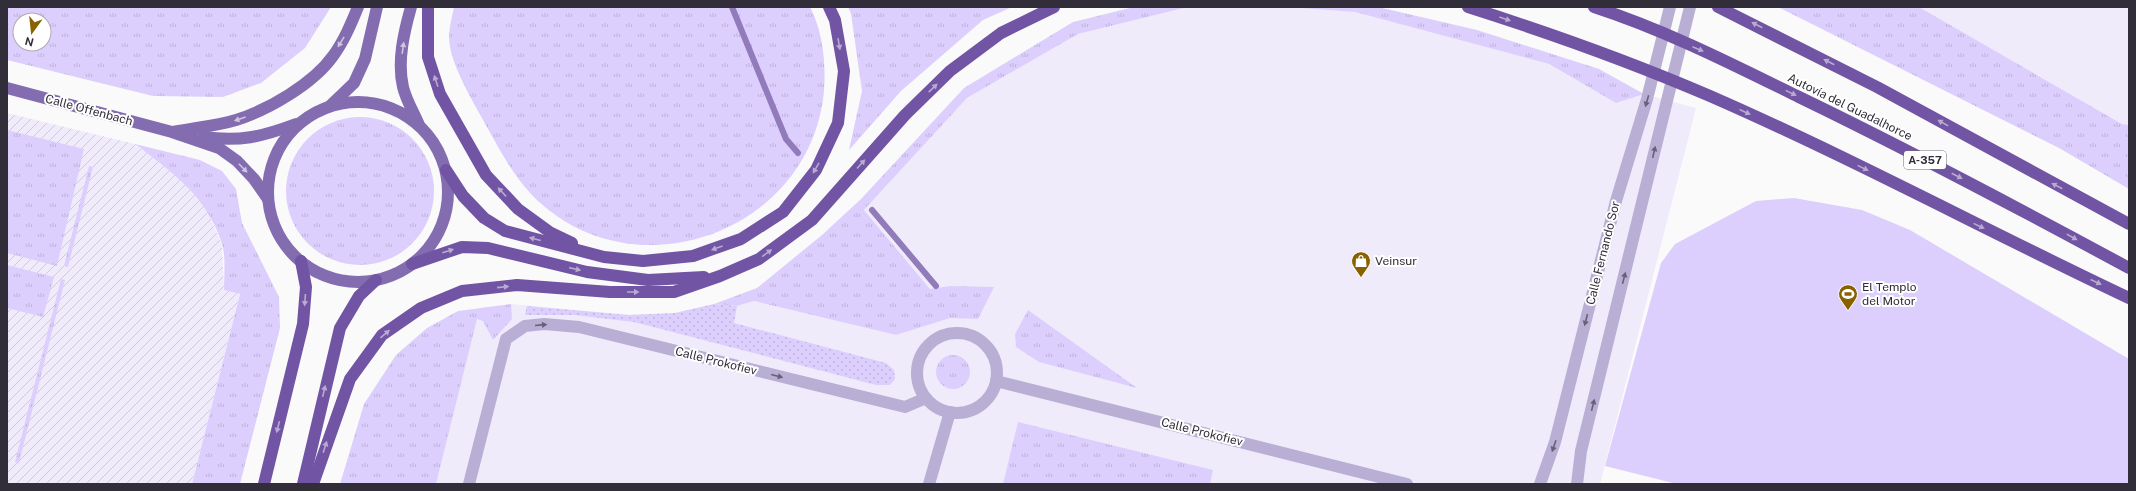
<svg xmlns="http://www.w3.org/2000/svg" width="2136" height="491" viewBox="0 0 2136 491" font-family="'Public Sans',sans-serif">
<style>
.built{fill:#f0ebfb}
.industrial{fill:url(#industrial-furrows)}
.grass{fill:url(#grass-tufts);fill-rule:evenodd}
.park{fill:#ddcffd}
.garden{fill:url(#garden-dots)}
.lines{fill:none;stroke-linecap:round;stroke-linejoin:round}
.stream{stroke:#917bba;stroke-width:6}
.minor{stroke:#b9aed4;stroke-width:12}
.tertiary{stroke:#b9aed4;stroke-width:12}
.primary{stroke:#846cb1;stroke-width:12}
.motorway{stroke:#7154a3;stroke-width:12}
.oneway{fill:#b8aad1}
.oneway2{fill:#cec4e0}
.oneway3{fill:#676177}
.labels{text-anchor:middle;stroke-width:4;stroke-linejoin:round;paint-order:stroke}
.shield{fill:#fff;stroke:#6f6c74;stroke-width:1}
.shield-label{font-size:11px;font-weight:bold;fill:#312d39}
.street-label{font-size:12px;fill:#312d39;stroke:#fff}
.poi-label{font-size:12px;fill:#312d39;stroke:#fff;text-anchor:start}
</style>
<defs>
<pattern id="industrial-furrows" width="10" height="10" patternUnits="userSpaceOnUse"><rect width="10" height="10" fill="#f0ebfb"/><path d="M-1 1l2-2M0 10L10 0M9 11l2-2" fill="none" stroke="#cecad8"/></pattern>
<pattern id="grass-tufts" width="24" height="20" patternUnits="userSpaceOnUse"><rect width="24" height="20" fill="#ddcffd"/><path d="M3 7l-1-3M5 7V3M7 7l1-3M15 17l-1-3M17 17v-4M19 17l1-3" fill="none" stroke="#beb2da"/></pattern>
<pattern id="garden-dots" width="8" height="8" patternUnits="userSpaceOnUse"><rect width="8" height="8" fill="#ddcffd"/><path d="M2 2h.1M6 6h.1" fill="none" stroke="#beb2da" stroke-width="1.8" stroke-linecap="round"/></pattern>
</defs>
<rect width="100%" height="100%" fill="#fafafa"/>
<g class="built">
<polygon points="1188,7 1285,7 1355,12 1549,64 1616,103 1644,94 1696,108 1600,484 436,484 479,308 511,304 629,315 675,313 714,304 737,306 754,301 896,335 930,289 864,210 967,98 1078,34"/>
<polygon points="1919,7 2129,7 2129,125 2122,124"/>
</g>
<polygon class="industrial" points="7,113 135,144 176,175 206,207 222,245 224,290 240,294 192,484 7,484"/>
<g class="grass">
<path d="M7,7H331L305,48L261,83L223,97L153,96L7,60ZM20,20H44V44H20Z"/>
<path d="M454,7H810C823,32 826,63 824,91C811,233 631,298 531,194C513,175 501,152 488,129C475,104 450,66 449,38C449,28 452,17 454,7Z"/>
<polygon points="848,7 1012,7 983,20 901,91 849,150 862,91 851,14"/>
<polygon points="1134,7 1188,7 1078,34 967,98 864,210 930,289 950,286 994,287 978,319 950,318 896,335 754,301 737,306 714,304 757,288 822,235 861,199 964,88 1073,22"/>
<polygon points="1285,7 1378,7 1477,30 1599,69 1644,94 1616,103 1549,64 1355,12"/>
<polygon points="1778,7 1919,7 2122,124 2129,125 2129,189 2059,148"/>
<circle cx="360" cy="191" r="74"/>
<polygon points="7,130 84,149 57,266 7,253"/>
<path d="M135,144L200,160L222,171L236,189L242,223L279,297L280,328L240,484H192L240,294L224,290C224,276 226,257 222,244C207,196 173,173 135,144Z"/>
<polygon points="89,166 93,167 68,267 64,266"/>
<polygon points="7,265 54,277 43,317 7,308"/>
<polygon points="61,279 65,280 19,463 15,462"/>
<polygon points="511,304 512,319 493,340 483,321 477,319 436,484 340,484 364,404 396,355 427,328 458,311"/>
<polygon points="1028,310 1137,388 1039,362 1016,347 1015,334"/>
<circle cx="953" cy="372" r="17"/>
<polygon points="1018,422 1213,470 1210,484 1003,484"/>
</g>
<polygon class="park" points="1794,198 1862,210 1910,230 2129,359 2129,484 1677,484 1605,466 1661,263 1675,244 1756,201"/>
<polygon class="garden" points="714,304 737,306 734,323 886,363 894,370 895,379 890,385 876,385 634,322 574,315 525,315 527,306 629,315 675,313"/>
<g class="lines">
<g class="stream">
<polyline points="732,7 786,139 798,153"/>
<polyline points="872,210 936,286"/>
</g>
<polyline class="minor" points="469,484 506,339 525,326 544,324 579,327 905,407 926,398"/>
<g class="tertiary">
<circle cx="957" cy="373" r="40"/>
<polyline points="996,381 1407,484"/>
<polyline points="929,484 950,412"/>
<polyline points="1540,484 1555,442 1616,201 1647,99 1670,7"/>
<polyline points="1577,484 1581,451 1690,7"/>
</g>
<g class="primary">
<path d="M411,7C404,32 397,61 403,87C406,100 414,113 419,125"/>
<polyline points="7,88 172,132 219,148 237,161 254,179 268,199"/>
<circle cx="358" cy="192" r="90"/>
<polyline points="330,106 354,83 365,59 377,7"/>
<path d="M173,132C193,128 216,126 236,120C268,110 313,84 333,56C344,41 351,24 358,7"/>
<path d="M203,137C240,142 261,137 296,124"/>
</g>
<g class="motorway">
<polyline points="428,7 428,57 440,94 486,175 518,209 551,233 572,243"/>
<path d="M1468,7C1550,33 1631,62 1710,96C1852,158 1989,232 2129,298"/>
<path d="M1594,7C1665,30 1732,64 1799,97C1911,151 2020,209 2129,268"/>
<polyline points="1718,7 1877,87 2129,224"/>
<polyline points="446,170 463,196 484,218 505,231 604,257 643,261 693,256 741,239 783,212 816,170 838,123 844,71 835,20 829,7"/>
<polyline points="412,264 462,247 488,248 587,272 648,280 704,277"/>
<polyline points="264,484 303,324 306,287 301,261"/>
<polyline points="303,484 340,328 359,296 376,280"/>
<polyline points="313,484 350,379 382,335 421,308 462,291 517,285 610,292 674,292 720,276 759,259 812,220 905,115 950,71 1001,33 1054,7"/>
</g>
</g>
<defs><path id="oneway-solid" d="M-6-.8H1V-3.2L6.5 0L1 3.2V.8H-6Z"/></defs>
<g class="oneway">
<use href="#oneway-solid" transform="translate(1505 19) rotate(19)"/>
<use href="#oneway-solid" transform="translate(1757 25) rotate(-153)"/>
<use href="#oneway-solid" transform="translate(839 44) rotate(80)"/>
<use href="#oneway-solid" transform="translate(1698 49) rotate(23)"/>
<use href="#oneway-solid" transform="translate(1829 62) rotate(-153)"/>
<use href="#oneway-solid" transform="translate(436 81) rotate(-108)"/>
<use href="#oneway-solid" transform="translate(933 88) rotate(-44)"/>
<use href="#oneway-solid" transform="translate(1791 93) rotate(26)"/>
<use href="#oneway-solid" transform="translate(1745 112) rotate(25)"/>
<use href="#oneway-solid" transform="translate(1943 123) rotate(-151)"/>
<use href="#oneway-solid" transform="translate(861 164) rotate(-48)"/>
<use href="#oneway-solid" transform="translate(816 168) rotate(120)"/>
<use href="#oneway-solid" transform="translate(1863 168) rotate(26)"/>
<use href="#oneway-solid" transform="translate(1957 176) rotate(27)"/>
<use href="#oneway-solid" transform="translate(2057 186) rotate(-152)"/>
<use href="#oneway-solid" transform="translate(502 192) rotate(-133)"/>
<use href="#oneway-solid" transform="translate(1979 226) rotate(26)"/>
<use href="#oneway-solid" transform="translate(2072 237) rotate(29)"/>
<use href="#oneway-solid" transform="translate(535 239) rotate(-165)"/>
<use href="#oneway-solid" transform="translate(717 248) rotate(160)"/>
<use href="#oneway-solid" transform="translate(448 251) rotate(-17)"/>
<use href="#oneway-solid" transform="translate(767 253) rotate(-36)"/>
<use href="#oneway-solid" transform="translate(575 269) rotate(13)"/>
<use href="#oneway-solid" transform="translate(2096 282) rotate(25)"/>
<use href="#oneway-solid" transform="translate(503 287) rotate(-6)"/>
<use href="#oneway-solid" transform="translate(633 292)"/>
<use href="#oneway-solid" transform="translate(305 300) rotate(94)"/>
<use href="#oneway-solid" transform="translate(385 334) rotate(-40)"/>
<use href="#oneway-solid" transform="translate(324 391) rotate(-77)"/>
<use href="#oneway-solid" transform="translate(278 427) rotate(104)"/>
<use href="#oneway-solid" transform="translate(325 447) rotate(-72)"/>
</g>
<g class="oneway2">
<use href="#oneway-solid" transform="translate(341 42) rotate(121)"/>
<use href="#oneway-solid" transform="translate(403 48) rotate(-82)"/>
<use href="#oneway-solid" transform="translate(240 119) rotate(161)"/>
<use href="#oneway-solid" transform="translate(243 168) rotate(46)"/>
</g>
<g class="oneway3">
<use href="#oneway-solid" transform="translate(1647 101) rotate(106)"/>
<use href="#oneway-solid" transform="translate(1654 152) rotate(-77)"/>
<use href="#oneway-solid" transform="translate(1624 278) rotate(-76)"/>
<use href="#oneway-solid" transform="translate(1586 320) rotate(104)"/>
<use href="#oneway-solid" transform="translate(541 325) rotate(-5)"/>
<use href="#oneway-solid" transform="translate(777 376) rotate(14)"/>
<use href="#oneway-solid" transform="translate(1593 405) rotate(-76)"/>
<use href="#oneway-solid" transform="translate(1554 446) rotate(109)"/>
</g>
<defs>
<symbol id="shop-pin" viewBox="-11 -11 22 30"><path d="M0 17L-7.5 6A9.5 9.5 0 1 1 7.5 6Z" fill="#886100" stroke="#fff"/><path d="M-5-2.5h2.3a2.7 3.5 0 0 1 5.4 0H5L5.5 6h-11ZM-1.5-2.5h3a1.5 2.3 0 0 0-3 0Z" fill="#fff"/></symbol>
<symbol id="stadium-pin" viewBox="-11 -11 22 30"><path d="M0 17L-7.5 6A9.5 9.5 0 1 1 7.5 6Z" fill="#886100" stroke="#fff"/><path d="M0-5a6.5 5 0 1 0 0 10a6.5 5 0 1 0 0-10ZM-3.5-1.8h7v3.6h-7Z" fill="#fff"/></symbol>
</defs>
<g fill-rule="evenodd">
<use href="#shop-pin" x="1350" y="250" width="22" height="30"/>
<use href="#stadium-pin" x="1837" y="283" width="22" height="30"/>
</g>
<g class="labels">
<rect class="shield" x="1904" y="151" width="42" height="18" rx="3"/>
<g class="shield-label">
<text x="1925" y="164">A-357</text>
</g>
<g class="street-label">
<text transform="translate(1850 107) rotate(26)" y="4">Autovía del Guadalhorce</text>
<text transform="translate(89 110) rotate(15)" y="4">Calle Offenbach</text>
<text transform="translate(1603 253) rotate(-76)" y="4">Calle Fernando Sor</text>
<text transform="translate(716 361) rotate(14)" y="4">Calle Prokofiev</text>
<text transform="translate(1202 432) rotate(14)" y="4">Calle Prokofiev</text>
</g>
<g class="poi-label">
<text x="1375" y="265">Veinsur</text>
<text x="1862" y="291">El Templo<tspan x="1862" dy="14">del Motor</tspan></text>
</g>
</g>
<rect width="2136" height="491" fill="none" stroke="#312d39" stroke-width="16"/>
<g transform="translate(32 32) rotate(195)"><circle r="19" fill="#ffffff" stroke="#adabb0"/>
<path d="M0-3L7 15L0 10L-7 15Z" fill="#886100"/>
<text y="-6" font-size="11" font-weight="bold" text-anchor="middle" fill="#312d39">N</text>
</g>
</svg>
